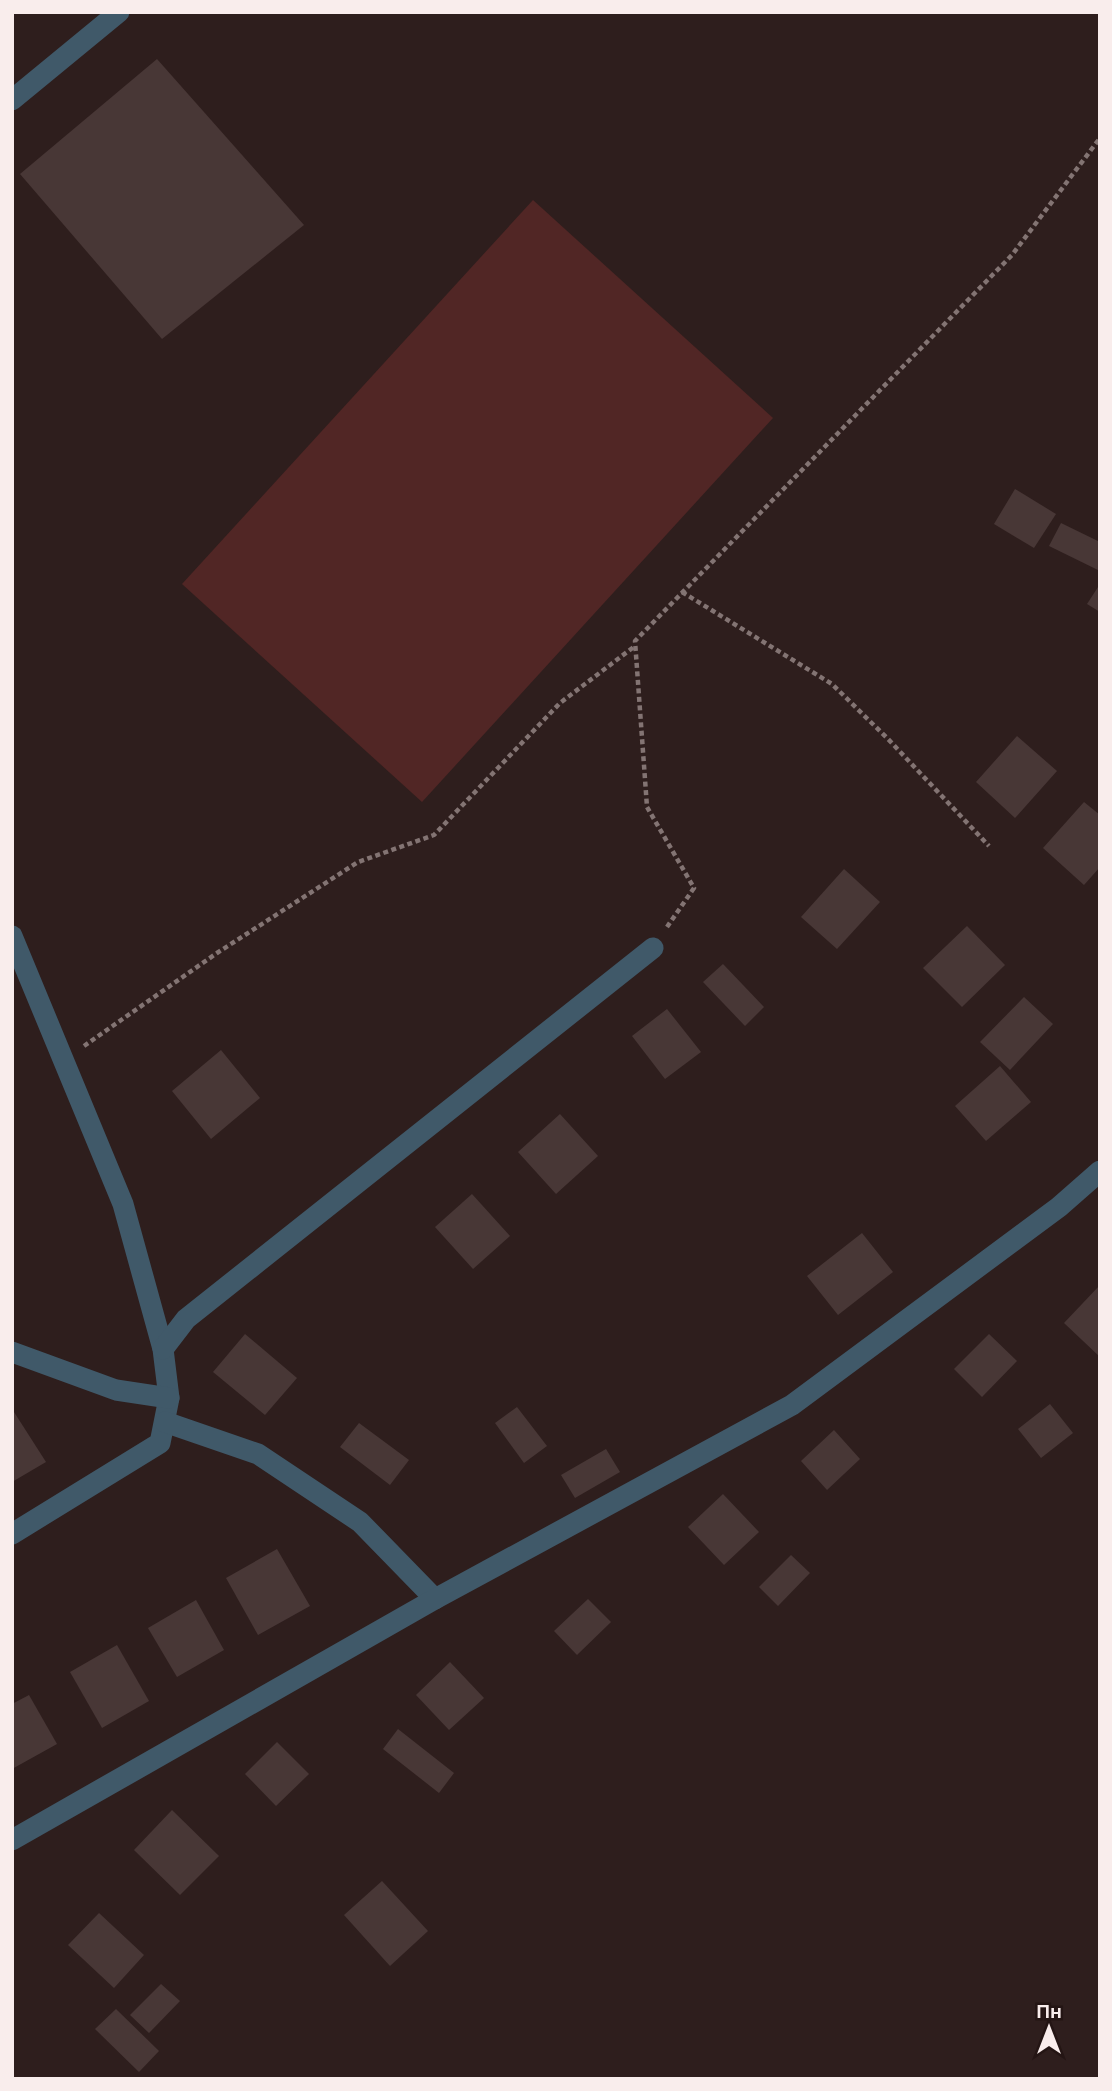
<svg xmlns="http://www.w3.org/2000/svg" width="1112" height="2091" viewBox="0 0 1112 2091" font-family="Raleway,sans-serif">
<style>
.green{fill:#512625}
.building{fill:#483736}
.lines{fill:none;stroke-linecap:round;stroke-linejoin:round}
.path{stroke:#837473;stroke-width:4.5;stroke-dasharray:5 3.5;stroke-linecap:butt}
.street{stroke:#405969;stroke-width:21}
</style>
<rect width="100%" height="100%" fill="#2e1e1d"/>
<polygon class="green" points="533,200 773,418 422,802 182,584"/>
<g class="building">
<polygon points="157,59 304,225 162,339 20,174"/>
<polygon points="1015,489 1056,514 1034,548 994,524"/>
<polygon points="1061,523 1100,542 1100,571 1049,546"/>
<polygon points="1100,584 1100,612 1087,604"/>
<polygon points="1017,736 1057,771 1015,818 976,782"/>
<polygon points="1084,802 1100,815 1100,867 1084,885 1043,848"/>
<polygon points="844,869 880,902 837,949 801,917"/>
<polygon points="967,926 1005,965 962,1007 923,968"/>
<polygon points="723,964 764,1007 745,1026 703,982"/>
<polygon points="1024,997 1053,1024 1010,1070 980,1042"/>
<polygon points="667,1009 701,1052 665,1079 632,1036"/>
<polygon points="221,1050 260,1098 211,1139 172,1091"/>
<polygon points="1000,1066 1031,1102 986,1141 955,1106"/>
<polygon points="560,1114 598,1156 556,1194 518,1152"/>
<polygon points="472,1194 510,1236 473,1269 435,1227"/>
<polygon points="862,1233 893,1272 838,1315 807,1276"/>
<polygon points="1100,1285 1100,1357 1064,1323"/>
<polygon points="245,1334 297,1378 265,1415 213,1372"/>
<polygon points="989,1334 1017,1361 982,1397 954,1369"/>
<polygon points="1050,1404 1073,1433 1041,1458 1018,1429"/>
<polygon points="517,1407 547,1446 524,1463 495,1423"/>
<polygon points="14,1412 46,1462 12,1482 12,1413"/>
<polygon points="359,1423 409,1460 390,1485 340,1447"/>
<polygon points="834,1430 860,1459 827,1490 801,1461"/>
<polygon points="606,1449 620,1472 575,1498 561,1475"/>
<polygon points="723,1494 759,1532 724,1565 688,1527"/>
<polygon points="277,1549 310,1606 258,1635 226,1578"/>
<polygon points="791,1555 810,1573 778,1606 759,1587"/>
<polygon points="588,1599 611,1622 577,1655 554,1631"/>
<polygon points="196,1600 224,1650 177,1677 148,1628"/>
<polygon points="117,1645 149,1701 102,1728 70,1672"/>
<polygon points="450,1662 484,1698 449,1730 416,1695"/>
<polygon points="29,1695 57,1744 12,1769 12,1704"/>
<polygon points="398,1729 454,1773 439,1793 383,1749"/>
<polygon points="277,1742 309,1774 276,1806 245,1774"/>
<polygon points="172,1810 219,1856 180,1895 134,1850"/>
<polygon points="382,1881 428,1931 390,1966 344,1915"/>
<polygon points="99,1913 144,1955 114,1988 68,1945"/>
<polygon points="161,1984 180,2001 149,2033 130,2015"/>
<polygon points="116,2009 159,2051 139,2072 95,2029"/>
</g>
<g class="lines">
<g class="path">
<polyline points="682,592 832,684 888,739 989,846"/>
<polyline points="667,927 694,888 647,807 635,641 1012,255 1100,138"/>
<polyline points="84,1046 217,953 358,862 434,835 560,703 635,646"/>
</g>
<g class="street">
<polyline points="12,100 119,12"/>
<polyline points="12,936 123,1204 163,1349 169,1398 160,1443 12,1534"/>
<polyline points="163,1349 186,1319 653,948"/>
<polyline points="12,1352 116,1390 169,1398"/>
<polyline points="165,1422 258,1454 360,1522 435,1599"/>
<polyline points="12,1840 435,1599 792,1405 1059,1207 1100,1171"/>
</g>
</g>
<rect width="1112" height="2091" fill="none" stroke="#f9edec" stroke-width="28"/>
<g transform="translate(1049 2028)" stroke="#241514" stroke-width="5" paint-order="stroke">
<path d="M0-5L12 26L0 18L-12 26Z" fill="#f9edec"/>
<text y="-10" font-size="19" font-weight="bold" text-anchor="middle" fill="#f9edec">Пн</text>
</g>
</svg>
